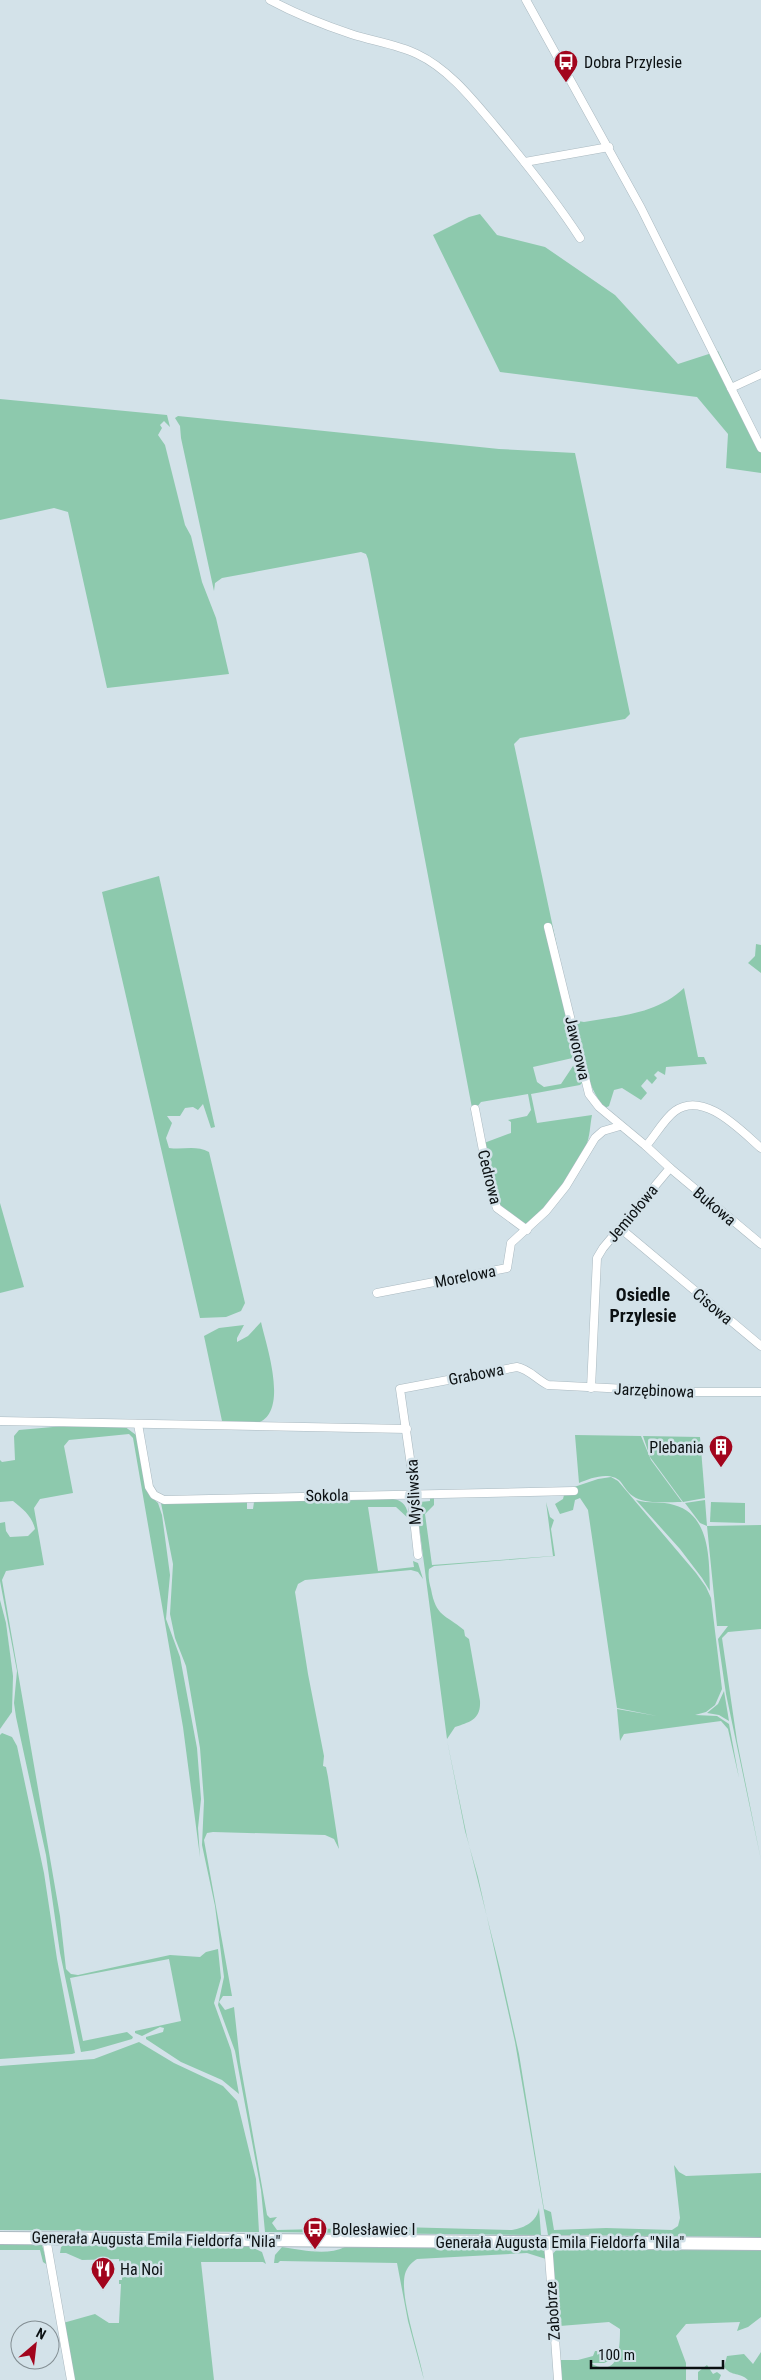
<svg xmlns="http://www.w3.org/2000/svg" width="761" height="2380" viewBox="0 0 761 2380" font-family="'Roboto Condensed',sans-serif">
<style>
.green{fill:#8dc9ad}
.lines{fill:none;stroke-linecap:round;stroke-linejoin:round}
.minor-casing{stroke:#aab9c0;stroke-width:9}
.primary-casing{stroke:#aab9c0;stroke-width:14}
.minor{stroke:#fff;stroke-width:8}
.primary{stroke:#fff;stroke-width:12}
.labels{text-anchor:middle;stroke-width:5;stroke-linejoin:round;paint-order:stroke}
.poi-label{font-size:16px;fill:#0b1012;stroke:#d3e2e9;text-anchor:start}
.street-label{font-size:16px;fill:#0b1012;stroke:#d3e2e9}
.neighbourhood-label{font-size:18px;font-weight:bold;fill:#0b1012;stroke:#d3e2e9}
</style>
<rect width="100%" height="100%" fill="#d3e2e9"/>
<g class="green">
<polygon points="480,214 497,235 545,247 615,295 678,364 718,351 761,441 761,473 726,468 728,434 697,397 500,372 433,235 469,217"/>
<polygon points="0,399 167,415 170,427 164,421 160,425 162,428 158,435 165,445 185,525 191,536 202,582 216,618 229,674 107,688 68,512 54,508 0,520"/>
<path d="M178,416L499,449L575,453L630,714L625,719L520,738L514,744L569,1003L574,1040L571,1042V1046H576L577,1057L533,1067L537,1082L544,1087L561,1084L573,1066L577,1065L582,1083L580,1085L531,1094L537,1123L592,1115C590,1125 590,1137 586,1146C576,1167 547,1214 527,1224C489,1212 491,1177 484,1143L511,1133V1122L508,1120L527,1116L531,1110L528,1094L481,1102L477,1107L472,1108L368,559L366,554L361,552L222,578L215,583L214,591L181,438L180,426L175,418Z"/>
<path d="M159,876L215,1127L211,1128L203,1104L198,1110L193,1107L185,1108L180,1116H167L172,1123L166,1138L169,1148C184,1150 196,1145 209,1152L245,1303L241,1311L226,1317L200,1318L102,892Z"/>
<polygon points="756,944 761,945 761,973 748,963 755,956"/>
<path d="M684,988L698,1057H704L707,1064L666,1067L665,1075L658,1071L654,1075L657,1078L652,1084L647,1079L641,1086L647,1093L641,1100L622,1088L614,1090L609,1106L605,1108C584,1084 582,1047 574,1017L578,1021L584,1022C619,1016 657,1014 684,988Z"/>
<polygon points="0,1203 24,1287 0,1293"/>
<path d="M261,1322C266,1345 290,1413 257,1423C248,1426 233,1422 222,1421L204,1336L219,1328L244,1325L237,1338V1342L248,1336Z"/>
<path d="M64,1426H124L136,1435L146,1488L150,1496L158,1503L162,1515L170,1575L166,1619L180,1657L197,1748L201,1799L198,1828L200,1857L183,1727L133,1438L129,1434L69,1440L64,1446L73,1493L40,1499L34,1508L44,1565L6,1571L2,1580L60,1916L66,1969L71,1974L78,1975L170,1955L200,1957L206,1952L218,1949L221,1978L214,2003L231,2050L239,2094L222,2080L181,2062L146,2039V2037L163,2032L164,2028L160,2027L142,2036L135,2033V2031L181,2021L169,1959L70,1978L83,2041L127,2032L133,2037L132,2039L94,2050L81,2052L60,1953L46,1855L16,1717L14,1703L17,1671L0,1581V1523L5,1522L6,1531L10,1537L28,1536L35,1529C32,1516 23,1509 13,1501L0,1502V1460L2,1462L15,1460L14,1436L19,1430Z"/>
<path d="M575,1435L641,1436L651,1460L682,1502C667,1502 649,1504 636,1498C628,1494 625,1487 620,1481C610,1471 590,1478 579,1483Z"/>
<polygon points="643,1436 700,1437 705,1498 683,1502 650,1457"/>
<polygon points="611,1477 618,1481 696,1573 706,1587 711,1598 722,1689 715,1705 706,1712 695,1715 717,1716 729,1724 739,1778 728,1729 721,1721 624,1734 620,1741 617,1709 657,1716 617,1708 588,1510 580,1498 575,1500 573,1510 560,1514 555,1504 563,1499 564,1495 574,1492 574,1487 598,1479"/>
<path d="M430,1497L434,1498V1505L425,1514L432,1565L553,1556L546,1502L550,1517L554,1520L551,1529L555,1556L434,1566L429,1569C428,1576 429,1582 431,1589C436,1617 445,1614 464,1630L465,1636L469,1639L480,1701C481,1720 469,1722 455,1727L447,1739L417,1510L420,1502L430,1501Z"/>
<path d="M368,1498C390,1500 406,1493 409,1519L396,1507H368L378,1571L414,1567L413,1561L418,1563L423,1579L418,1572L411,1570L305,1580L298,1584L295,1592L308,1674L324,1756L323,1766L326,1767L328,1777L339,1849L334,1839L325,1835L213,1832L207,1833L204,1840L232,1996H223L219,2002L225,2010L234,2007L240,2062L267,2215L270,2218L277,2217L272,2223L277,2230L400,2227L512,2230C525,2228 537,2221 539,2208L541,2235L265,2232L261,2190L235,2051L218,2005L224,1977L215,1906L202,1845L204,1801L200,1748L186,1666L175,1638L170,1614L173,1564L161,1503L247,1502V1509H253L254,1502Z"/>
<path d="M636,1500C649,1504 662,1501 674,1505C711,1515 709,1561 710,1591L702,1578L680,1549Z"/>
<polygon points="705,1500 707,1526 761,1525 761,1629 728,1632 722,1638 737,1741 761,1860 726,1694 718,1639 728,1626 717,1626 707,1526 700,1523 685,1503"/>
<polygon points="711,1502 745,1503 745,1523 710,1522"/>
<polygon points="0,1600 6,1623 13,1676 12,1712 0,1729"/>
<polygon points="724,1691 729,1721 719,1715 707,1713 718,1704"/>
<polygon points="2,1733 12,1737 17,1746 44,1873 57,1959 75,2053 72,2054 0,2059 0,1735"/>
<polygon points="447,1740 467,1837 500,1969 519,2054 544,2209 551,2212 554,2230 606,2228 672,2230 678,2226 680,2218 674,2165 679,2172 686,2176 761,2173 761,2237 548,2235 515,2042 478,1877 465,1831"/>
<polygon points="139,2042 174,2063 223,2086 237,2101 256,2179 259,2232 0,2230 0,2066 94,2059"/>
<polygon points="0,2242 42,2245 47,2262 46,2264 43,2262 40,2250 0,2250"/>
<polygon points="65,2244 247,2245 262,2252 266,2264 263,2262 201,2262 214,2380 72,2380 63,2323 95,2314 109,2323 119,2323 121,2284 119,2284 119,2280 122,2280 122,2273 119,2272 119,2259 82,2260 66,2253 60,2253 61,2247"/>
<path d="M282,2247C302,2250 327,2256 345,2247H538L544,2251L546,2259L527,2253L417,2259C412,2262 407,2267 405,2274C399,2297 420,2355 424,2380L408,2321L397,2263L280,2261L278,2263H274L275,2255Z"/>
<path d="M557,2249L761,2250V2317L748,2327L737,2331L740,2322L686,2324L676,2336L686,2363V2380H561L560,2360H578L593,2356L595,2351L613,2352L611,2360L604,2363H590C619,2379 620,2349 620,2329L609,2322L560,2326L557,2331L551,2256Z"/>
<path d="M761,2352V2380H748C740,2372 732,2377 724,2367L727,2356L744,2354L753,2364Z"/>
<polygon points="707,2365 713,2374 717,2372 721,2375 719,2380 698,2380 698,2372"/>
</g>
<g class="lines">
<defs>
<g id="minor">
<path d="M270,0C296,14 324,25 351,34C372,41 397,44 417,54C449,69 473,100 495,126C525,162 554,198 580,238"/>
<polyline points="526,0 641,208 761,448"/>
<polyline points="525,162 609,147"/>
<polyline points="731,388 761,374"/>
<polyline points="548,927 589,1094 599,1107 646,1146"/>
<polyline points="475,1109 491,1192 497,1208 527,1230"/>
<polyline points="670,1168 761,1244"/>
<polyline points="620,1228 761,1346"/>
<polyline points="377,1293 507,1268 511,1243 546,1211 566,1186 595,1138 603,1131 620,1126"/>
<path d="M591,1388L597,1258L603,1248L670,1168L646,1146C655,1136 664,1119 675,1111C704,1090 741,1131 761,1148"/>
<polyline points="0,1421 407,1429"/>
<polyline points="138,1424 149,1487 154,1495 164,1500 574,1491"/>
<path d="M418,1555L413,1510L415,1493L400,1389L517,1367C529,1369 537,1380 548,1385L686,1392H761"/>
<polyline points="46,2238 71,2380"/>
<polyline points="548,2242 558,2380"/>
</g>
<polyline id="primary" points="0,2238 761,2244"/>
</defs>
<use href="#minor" class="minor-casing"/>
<use href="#primary" class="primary-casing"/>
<use href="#minor" class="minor"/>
<use href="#primary" class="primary"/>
</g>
<defs>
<symbol id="bus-pin" viewBox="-11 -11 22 30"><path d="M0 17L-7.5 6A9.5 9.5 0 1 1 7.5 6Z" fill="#a2051d" stroke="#d3e2e9"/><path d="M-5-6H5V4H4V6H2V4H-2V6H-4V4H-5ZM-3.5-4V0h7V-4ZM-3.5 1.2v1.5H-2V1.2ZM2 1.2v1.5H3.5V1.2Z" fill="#fff"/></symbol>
<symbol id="building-pin" viewBox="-11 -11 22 30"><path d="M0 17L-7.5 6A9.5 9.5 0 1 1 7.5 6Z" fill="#a2051d" stroke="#d3e2e9"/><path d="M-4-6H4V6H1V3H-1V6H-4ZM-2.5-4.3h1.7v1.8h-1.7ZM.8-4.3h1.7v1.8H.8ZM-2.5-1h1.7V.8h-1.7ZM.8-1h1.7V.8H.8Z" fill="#fff"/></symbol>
<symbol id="restaurant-pin" viewBox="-11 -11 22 30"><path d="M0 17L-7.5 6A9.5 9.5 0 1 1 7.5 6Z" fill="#a2051d" stroke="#d3e2e9"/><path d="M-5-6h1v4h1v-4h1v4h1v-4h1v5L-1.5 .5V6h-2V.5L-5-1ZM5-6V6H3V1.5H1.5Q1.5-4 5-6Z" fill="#fff"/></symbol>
</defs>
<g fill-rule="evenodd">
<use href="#bus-pin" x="552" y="48" width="28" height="38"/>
<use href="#building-pin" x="707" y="1433" width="28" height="38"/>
<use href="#bus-pin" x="301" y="2215" width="28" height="38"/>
<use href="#restaurant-pin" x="89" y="2255" width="28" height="38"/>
</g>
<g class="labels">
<g class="poi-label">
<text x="584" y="68">Dobra Przylesie</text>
<text x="704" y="1453" text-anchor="end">Plebania</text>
<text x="332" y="2235">Bolesławiec I</text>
<text x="120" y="2275">Ha Noi</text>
</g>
<g class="street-label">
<text transform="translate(578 1048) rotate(77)" y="6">Jaworowa</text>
<text transform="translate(490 1177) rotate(76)" y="6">Cedrowa</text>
<text transform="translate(715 1206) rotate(40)" y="6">Bukowa</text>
<text transform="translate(632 1213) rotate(-50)" y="6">Jemiołowa</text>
<text transform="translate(465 1276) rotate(-11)" y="6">Morelowa</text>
<text transform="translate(713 1306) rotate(40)" y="6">Cisowa</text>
<text transform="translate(476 1374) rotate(-11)" y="6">Grabowa</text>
<text transform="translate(654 1390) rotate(2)" y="6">Jarzębinowa</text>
<text transform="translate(413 1492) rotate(-93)" y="6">Myśliwska</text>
<text transform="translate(327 1495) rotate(-1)" y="6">Sokola</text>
<text transform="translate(156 2239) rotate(1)" y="6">Generała Augusta Emila Fieldorfa "Nila"</text>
<text x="560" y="2248">Generała Augusta Emila Fieldorfa "Nila"</text>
<text transform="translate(552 2311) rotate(-94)" y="6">Zabobrze</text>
</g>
<g class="neighbourhood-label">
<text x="643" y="1301">Osiedle<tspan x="643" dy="21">Przylesie</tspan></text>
</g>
</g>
<g transform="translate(35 2345) rotate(28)"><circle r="24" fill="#d3e2e9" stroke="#838e93"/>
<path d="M0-4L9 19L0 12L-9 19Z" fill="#a2051d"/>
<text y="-8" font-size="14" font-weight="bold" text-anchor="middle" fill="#0b1012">N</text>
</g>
<path d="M591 2360v8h132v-8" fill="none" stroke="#0b1012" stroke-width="2.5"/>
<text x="598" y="2360" font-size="15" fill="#0b1012" stroke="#d3e2e9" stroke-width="4" paint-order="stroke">100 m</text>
</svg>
